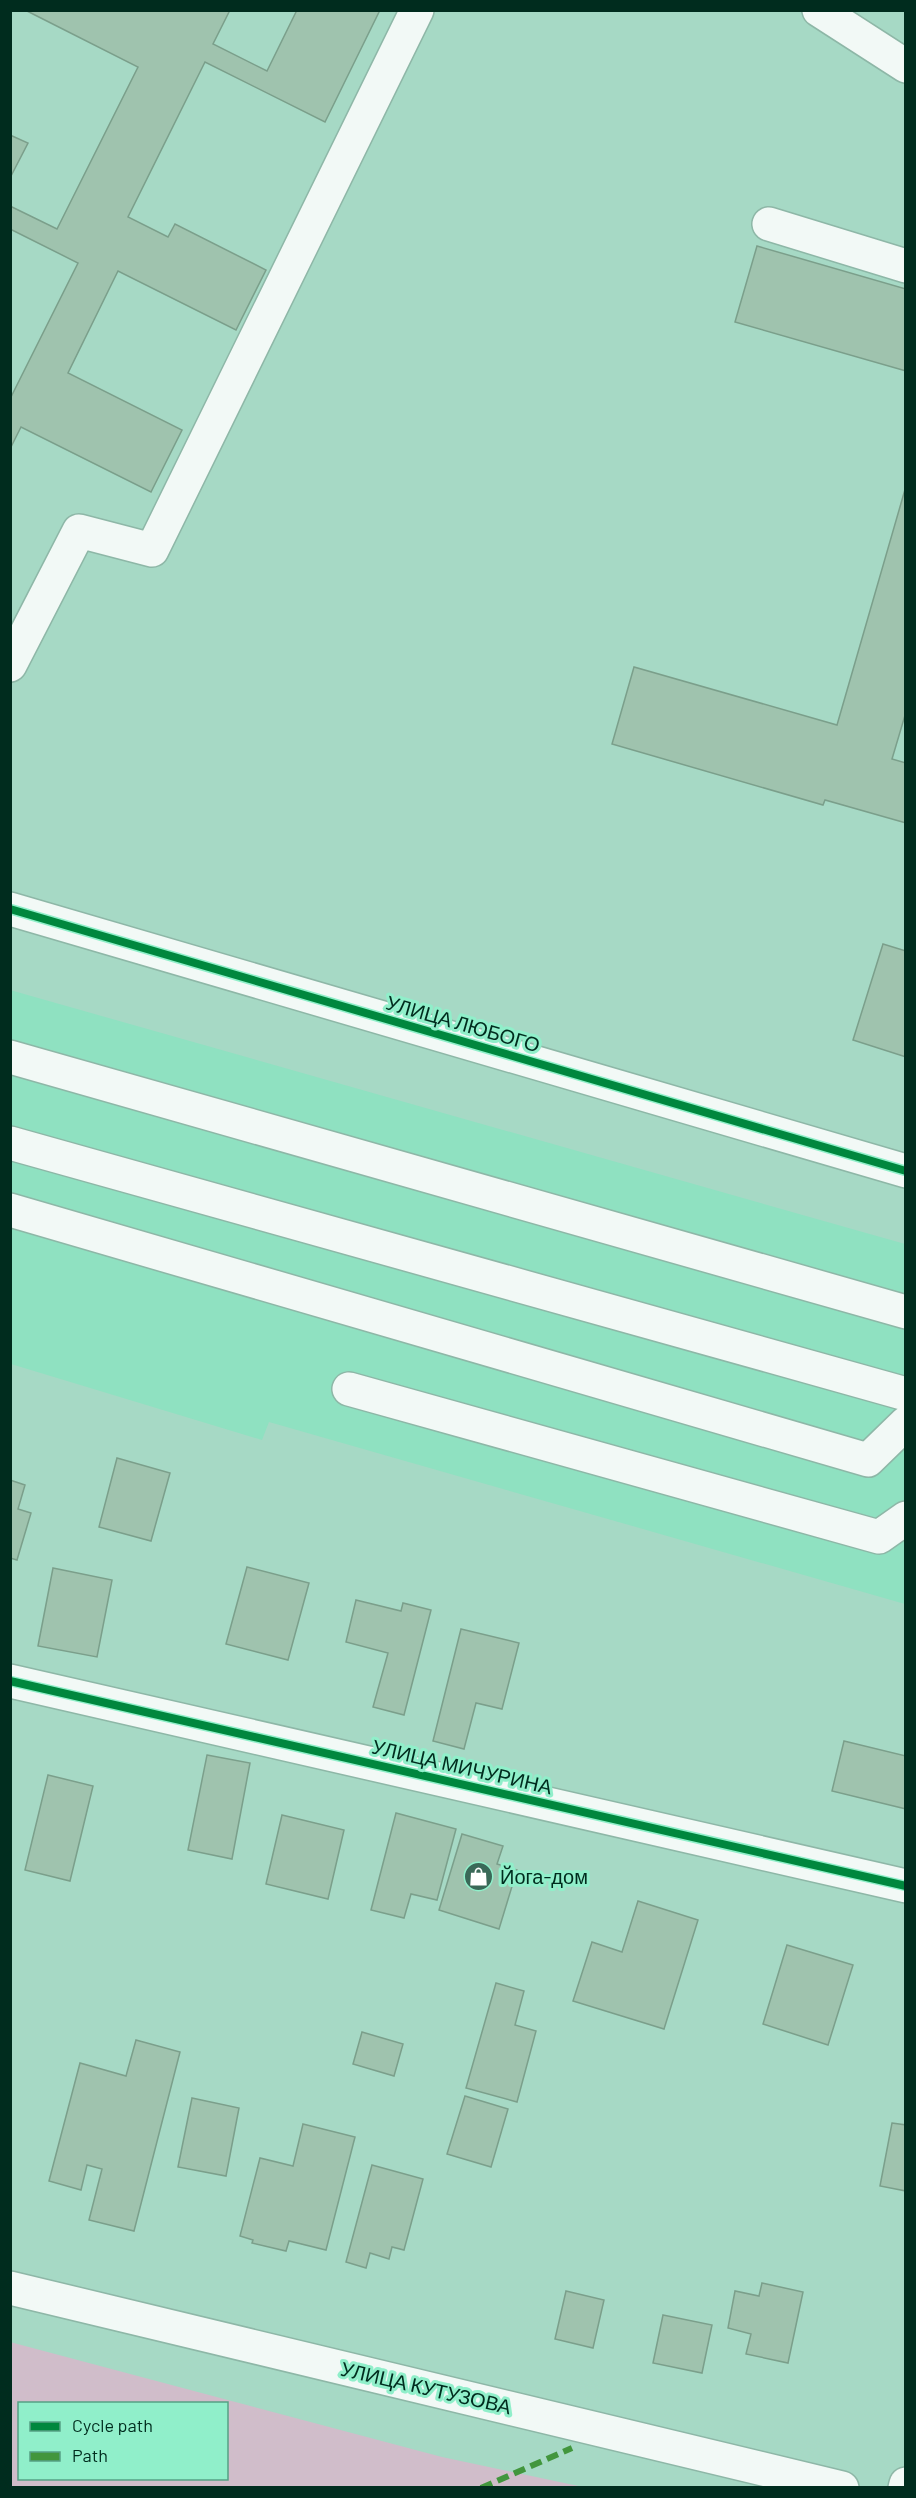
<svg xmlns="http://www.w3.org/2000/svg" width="916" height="2498" viewBox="0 0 916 2498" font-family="Barlow,sans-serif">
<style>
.built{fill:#8fe1c1}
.green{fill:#d0bdca;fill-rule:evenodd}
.building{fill:#9fc3ae;stroke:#7b9f8b;stroke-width:1.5}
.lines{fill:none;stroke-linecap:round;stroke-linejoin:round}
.minor-casing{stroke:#8eb7a7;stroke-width:36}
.major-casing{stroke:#8eb7a7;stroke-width:36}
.minor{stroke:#f2f9f6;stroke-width:33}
.major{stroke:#f2f9f6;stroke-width:33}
.quiet{stroke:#42963d;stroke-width:6;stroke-dasharray:12 6;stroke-linecap:butt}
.cycleway-casing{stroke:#90efca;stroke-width:11}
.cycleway{stroke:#00873e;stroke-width:8}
.labels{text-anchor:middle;stroke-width:6;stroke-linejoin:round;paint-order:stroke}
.street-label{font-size:20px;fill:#002c1e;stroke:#90efca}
.poi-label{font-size:20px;fill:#002c1e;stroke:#90efca;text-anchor:start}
</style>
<rect width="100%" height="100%" fill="#a6d9c5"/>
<polygon class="built" points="10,990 905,1244 905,1604 269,1422 262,1440 11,1364"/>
<path class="green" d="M10,2342L442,2457L583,2487H11ZM20,2404H226V2478H20Z"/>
<g class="building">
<polygon points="25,10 230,10 213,44 267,71 297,10 380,10 325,122 205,62 128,217 168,237 175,224 266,270 236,330 118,271 68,373 182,430 151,492 21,427 10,449 10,399 78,263 10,229 10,206 57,229 138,67"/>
<polygon points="10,135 28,143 10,178"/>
<polygon points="757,246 906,289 906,371 735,322"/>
<polygon points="906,486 906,712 892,759 906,763 906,823 825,800 823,805 612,744 634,667 837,725"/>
<polygon points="883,944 906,951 906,1057 853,1040"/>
<polygon points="117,1458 170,1473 151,1541 99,1527"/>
<polygon points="10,1480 25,1485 18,1509 31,1513 17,1560 10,1558"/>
<polygon points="247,1567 309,1583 288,1660 226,1644"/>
<polygon points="53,1568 112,1580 97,1657 38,1646"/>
<polygon points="356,1600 401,1611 403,1603 431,1610 404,1715 373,1707 388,1653 346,1642"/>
<polygon points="461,1629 519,1643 502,1709 476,1703 464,1749 433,1741"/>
<polygon points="844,1741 906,1756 906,1809 832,1791"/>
<polygon points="207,1755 250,1763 232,1859 188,1850"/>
<polygon points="48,1775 93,1786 70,1881 25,1870"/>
<polygon points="396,1813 456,1829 437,1900 411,1894 404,1918 371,1910"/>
<polygon points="282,1815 344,1830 328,1899 266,1884"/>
<polygon points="462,1834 503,1846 497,1864 517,1870 499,1929 439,1910"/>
<polygon points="638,1901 698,1920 664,2029 573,2001 592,1942 622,1952"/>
<polygon points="787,1945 853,1965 828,2045 763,2024"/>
<polygon points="496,1983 524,1991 515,2025 536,2031 517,2102 466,2088"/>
<polygon points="362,2032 403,2044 394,2076 353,2064"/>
<polygon points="136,2040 180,2052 134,2231 89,2220 102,2169 87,2165 81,2190 49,2181 80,2063 126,2076"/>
<polygon points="465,2096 508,2109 491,2167 447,2154"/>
<polygon points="192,2098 239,2108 226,2176 178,2167"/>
<polygon points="892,2123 906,2125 906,2191 880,2186"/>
<polygon points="303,2124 355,2137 326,2250 289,2241 286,2251 252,2243 253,2240 240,2236 260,2158 293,2166"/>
<polygon points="372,2165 423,2179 404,2250 392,2247 389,2259 370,2253 366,2268 346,2262"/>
<polygon points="762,2283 803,2292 788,2363 746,2354 751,2334 728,2328 735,2291 759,2296"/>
<polygon points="566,2291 604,2300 593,2348 555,2339"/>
<polygon points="663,2315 712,2325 702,2373 653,2363"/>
</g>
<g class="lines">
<defs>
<g id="minor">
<polyline points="819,10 906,66"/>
<polyline points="769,224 906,266"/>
<polyline points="10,665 79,531 152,550 417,10"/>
<polyline points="10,909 906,1171"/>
<polyline points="10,1057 906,1312"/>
<polyline points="10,1143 906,1394"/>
<polyline points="10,1210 868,1460 906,1423"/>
<polyline points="349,1389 879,1537 906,1518"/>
<polyline points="10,1681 906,1886"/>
<polyline points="905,2488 906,2484"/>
</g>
<polyline id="major" points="10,2288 842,2488"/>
</defs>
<use href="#minor" class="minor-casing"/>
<use href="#major" class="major-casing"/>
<use href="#minor" class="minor"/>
<use href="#major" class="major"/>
<polyline class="quiet" points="481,2488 572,2448"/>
<defs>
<g id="cycleway">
<polyline points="10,909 906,1171"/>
<polyline points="10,1681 906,1886"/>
</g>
</defs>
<use href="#cycleway" class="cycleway-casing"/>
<use href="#cycleway" class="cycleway"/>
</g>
<defs>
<symbol id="shop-disc" viewBox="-11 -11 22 22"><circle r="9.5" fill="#3a6958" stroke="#90efca"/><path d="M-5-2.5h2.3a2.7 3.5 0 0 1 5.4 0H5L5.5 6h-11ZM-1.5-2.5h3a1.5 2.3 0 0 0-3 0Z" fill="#fff"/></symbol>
</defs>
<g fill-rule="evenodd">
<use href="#shop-disc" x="462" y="1860" width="33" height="33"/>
</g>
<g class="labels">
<g class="street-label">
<text transform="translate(463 1024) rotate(16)" y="7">УЛИЦА ЛЮБОГО</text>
<text transform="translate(462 1767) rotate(13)" y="7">УЛИЦА МИЧУРИНА</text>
<text transform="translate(426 2388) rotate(13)" y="7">УЛИЦА КУТУЗОВА</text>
</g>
<g class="poi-label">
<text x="500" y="1884">Йога-дом</text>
</g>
</g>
<rect width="916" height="2498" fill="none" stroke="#002c1e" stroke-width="24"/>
<rect x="18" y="2402" width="210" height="78" fill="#90efca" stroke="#56a185" stroke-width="1.5"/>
<rect x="30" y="2422" width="30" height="9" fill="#00873e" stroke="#56a185" stroke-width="1.5"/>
<text x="72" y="2432" font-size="18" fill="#002c1e">Cycle path</text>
<rect x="30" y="2452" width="30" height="9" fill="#42963d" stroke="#56a185" stroke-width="1.5"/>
<text x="72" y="2462" font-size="18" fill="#002c1e">Path</text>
</svg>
